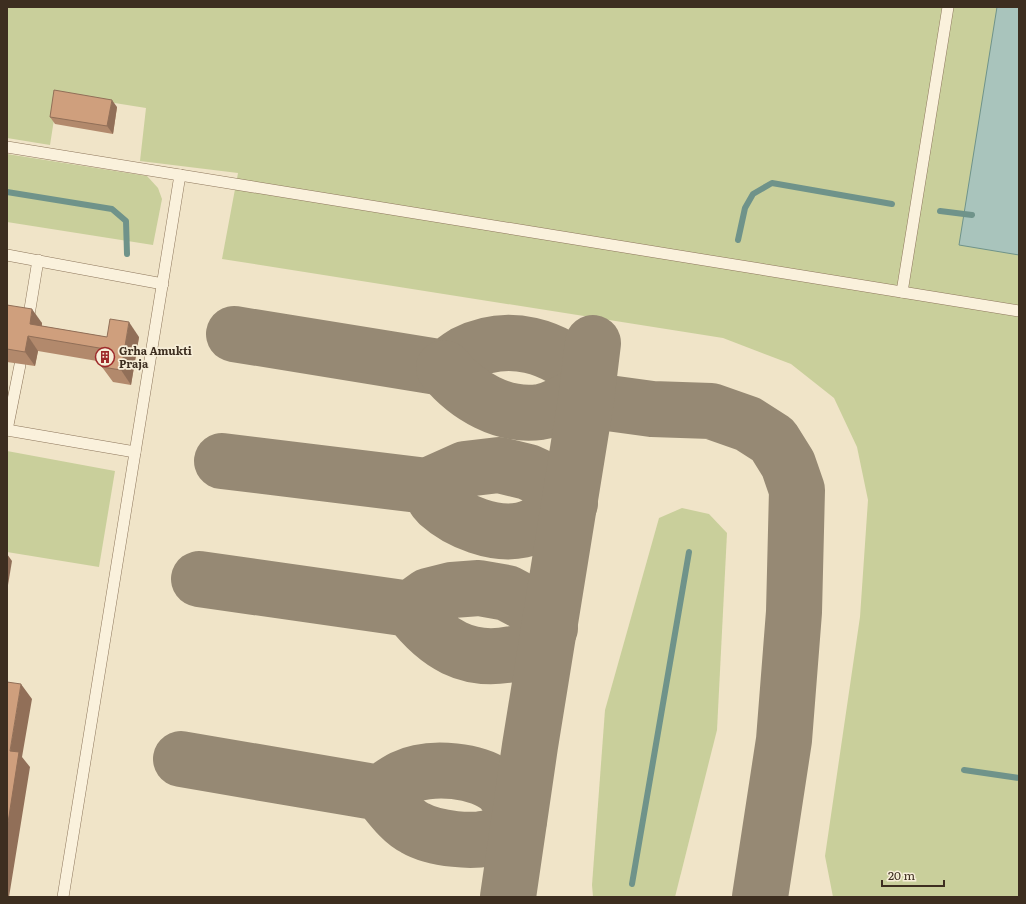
<svg xmlns="http://www.w3.org/2000/svg" width="1026" height="904" viewBox="0 0 1026 904" font-family="Literata,serif">
<style>
.green{fill:#c9cf9b}
.water{fill:#a9c4bc;stroke:#6f938a}
.lines{fill:none;stroke-linecap:round;stroke-linejoin:round}
.stream{stroke:#6f938a;stroke-width:6}
.taxiway{stroke:#968974;stroke-width:56}
.service-casing{stroke:#8d765c;stroke-width:12}
.service{stroke:#faf1dc;stroke-width:11}
.wall{fill:#b2896c}
.shaded-wall{fill:#916f58}
.building{fill:#cf9f7d;stroke:#916f58}
.labels{text-anchor:middle;stroke-width:3.5;stroke-linejoin:round;paint-order:stroke}
.poi-label{font-size:11px;font-weight:bold;fill:#3d2e20;stroke:#f7eed8;text-anchor:start}
</style>
<rect width="100%" height="100%" fill="#f0e4c8"/>
<g class="green">
<polygon points="7,7 1019,7 1019,897 833,897 825,856 860,617 868,500 857,447 834,398 791,364 723,338 222,259 238,173 140,161 146,108 58,94 50,145 7,138"/>
<polygon points="7,154 147,176 158,188 162,199 153,245 7,222"/>
<polygon points="7,451 115,471 99,567 7,552"/>
<polygon points="682,508 709,514 727,533 717,730 675,897 593,897 592,885 605,710 659,518"/>
</g>
<polygon class="water" points="997,7 1019,7 1019,255 959,245"/>
<g class="lines">
<g class="stream">
<polyline points="7,192 112,209 126,221 127,254"/>
<polyline points="940,211 972,215"/>
<polyline points="738,240 745,208 753,194 772,183 892,204"/>
<polyline points="964,770 1019,778"/>
<polyline points="632,884 689,552"/>
</g>
<g class="taxiway">
<path d="M234,334L444,368C451,364 457,358 464,354C509,331 555,346 588,378"/>
<path d="M444,368C467,396 503,417 540,412C558,409 573,398 587,390"/>
<polyline points="586,400 652,409 711,411 748,424 773,440 788,464 797,490 794,612 784,740 760,897"/>
<path d="M222,461L427,486L465,469L499,465L528,472L554,484L570,503C555,514 540,526 522,530C495,536 459,522 439,504C434,499 430,492 427,486"/>
<path d="M199,579L410,609L428,596L452,590L479,588L507,593L539,610L550,628C547,633 543,642 538,646C532,651 520,653 512,654C467,663 437,644 410,609"/>
<path d="M181,759L380,793C390,805 401,821 415,828C432,838 478,845 496,835C504,831 511,825 519,820C514,811 509,798 502,790C481,769 429,765 403,778C395,782 387,788 380,793"/>
<polyline points="508,897 530,746 586,400 593,343"/>
</g>
<defs>
<g id="service">
<polyline points="7,147 1019,311"/>
<polyline points="7,255 163,284"/>
<polyline points="902,292 948,7"/>
<polyline points="28,321 38,260"/>
<polyline points="7,430 135,452"/>
<polyline points="7,430 20,365"/>
<polyline points="63,897 180,175"/>
</g>
</defs>
<use href="#service" class="service-casing"/>
<use href="#service" class="service"/>
</g>
<g class="wall">
<polygon points="117,107 113,134 55,124 50,117"/>
<polygon points="7,305 42,323 42,326 107,337 139,337 131,385 113,382 102,367 103,362 38,351 35,366 7,362"/>
</g>
<g class="shaded-wall">
<polygon points="112,100 117,107 113,134 107,126"/>
<polygon points="7,286 8,288 7,297"/>
<polygon points="32,309 42,323 40,338 30,324"/>
<polygon points="129,322 139,337 131,385 121,370"/>
<polygon points="28,336 38,351 35,366 25,352"/>
<polygon points="7,554 12,561 7,591"/>
<polygon points="21,684 32,699 22,757 30,767 9,897 7,897 7,829 10,751"/>
</g>
<g class="building">
<polygon points="54,90 112,100 107,126 50,117"/>
<polygon points="7,305 32,309 30,324 107,337 110,319 129,322 121,370 102,367 105,349 28,336 25,352 7,349"/>
<polygon points="7,682 21,684 10,751 19,752 7,829"/>
</g>
<defs>
<symbol id="building-ring" viewBox="-11 -11 22 22"><circle r="9.5" fill="#f7eed8" stroke="#9e2a2b" stroke-width="1.5"/><path d="M-4-6H4V6H1V3H-1V6H-4ZM-2.5-4.3h1.7v1.8h-1.7ZM.8-4.3h1.7v1.8H.8ZM-2.5-1h1.7V.8h-1.7ZM.8-1h1.7V.8H.8Z" fill="#9e2a2b"/></symbol>
</defs>
<g fill-rule="evenodd">
<use href="#building-ring" x="94" y="346" width="22" height="22"/>
</g>
<g class="labels">
<g class="poi-label">
<text x="119" y="355">Grha Amukti<tspan x="119" dy="13">Praja</tspan></text>
</g>
</g>
<rect width="1026" height="904" fill="none" stroke="#3d2e20" stroke-width="16"/>
<path d="M882 880v6h62v-6" fill="none" stroke="#3d2e20" stroke-width="2"/>
<text x="888" y="880" font-size="12" fill="#3d2e20" stroke="#f7eed8" stroke-width="3" paint-order="stroke">20 m</text>
</svg>
